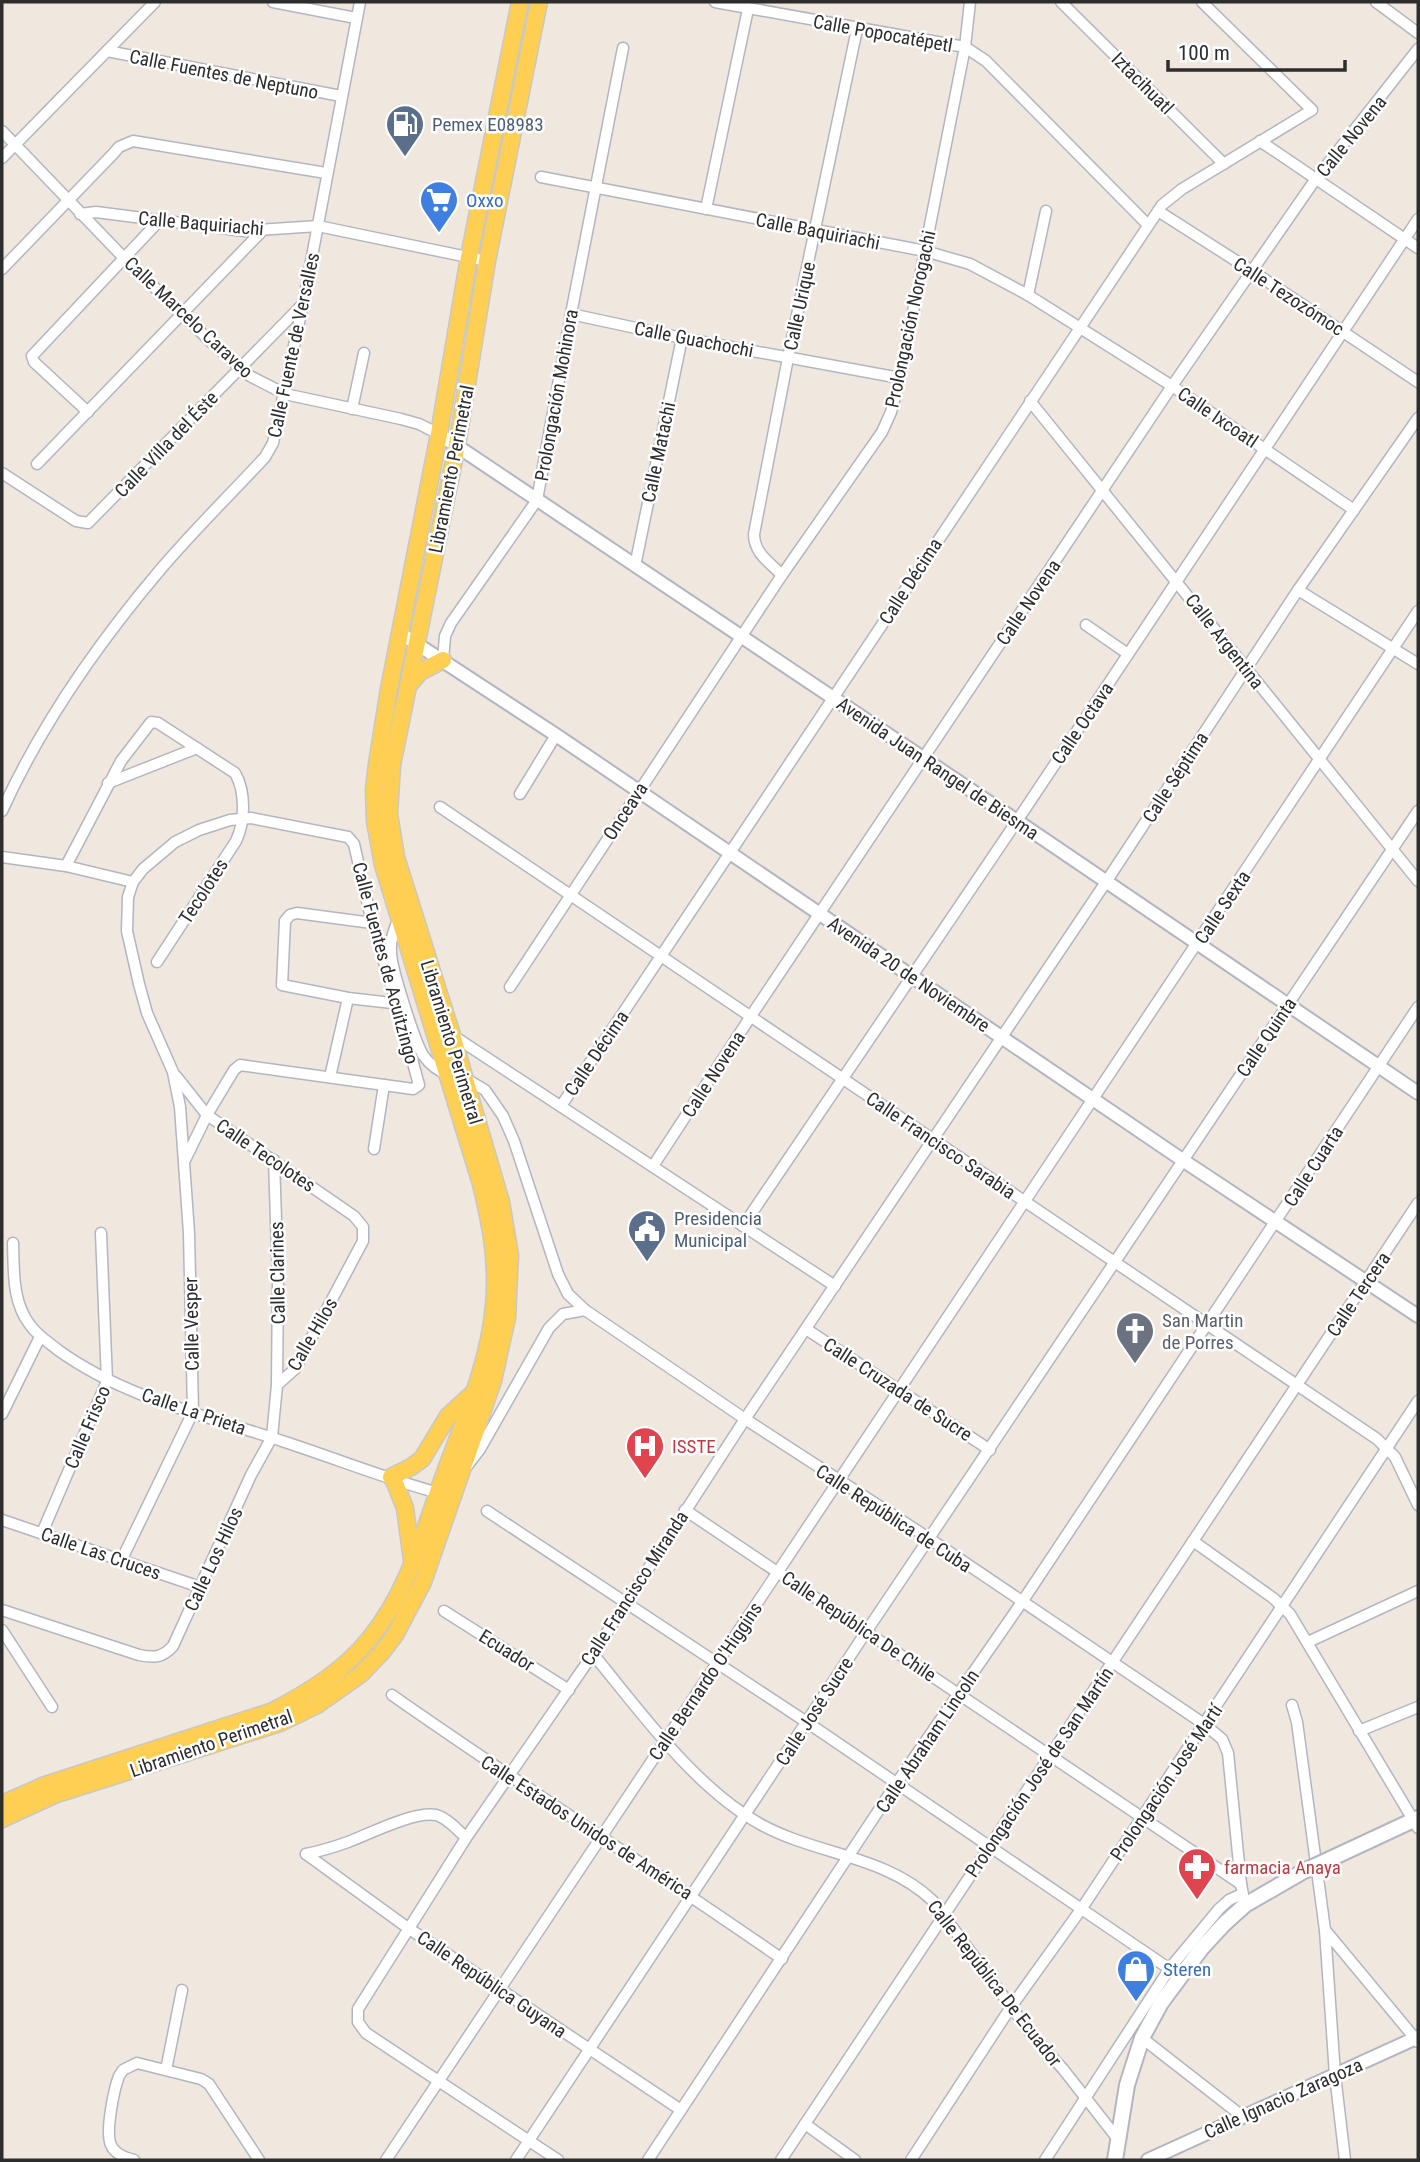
<svg xmlns="http://www.w3.org/2000/svg" width="1420" height="2162" viewBox="0 0 1420 2162" font-family="'Roboto Condensed',sans-serif">
<style>
.lines{fill:none;stroke-linecap:round;stroke-linejoin:round}
.minor-casing{stroke:#b2b6c2;stroke-width:13}
.tertiary-casing{stroke:#b2b6c2;stroke-width:16}
.secondary-casing{stroke:#b2b6c2;stroke-width:18}
.primary-casing{stroke:#c8c8c8;stroke-width:19}
.minor{stroke:#fff;stroke-width:10}
.tertiary{stroke:#fff;stroke-width:12}
.secondary{stroke:#fff;stroke-width:14}
.primary{stroke:#ffcf54;stroke-width:16}
.secondary-bridge-casing{stroke:#b2b6c2;stroke-width:18;stroke-linecap:butt}
.secondary-bridge{stroke:#fff;stroke-width:14}
.labels{text-anchor:middle;stroke-width:5;stroke-linejoin:round;paint-order:stroke}
.street-label{font-size:19px;fill:#2d2d2d;stroke:#fff}
.service-label{font-size:19px;fill:#4e5e75;stroke:#fff;text-anchor:start}
.shop-label{font-size:19px;fill:#366cbe;stroke:#fff;text-anchor:start}
.worship-label{font-size:19px;fill:#5b616d;stroke:#fff;text-anchor:start}
.health-label{font-size:19px;fill:#be3a42;stroke:#fff;text-anchor:start}
</style>
<rect width="100%" height="100%" fill="#f0e7de"/>
<g class="lines">
<defs>
<g id="minor">
<polyline points="273,2 356,18"/>
<polyline points="715,2 965,47 986,61 1148,225"/>
<polyline points="1061,2 1224,164"/>
<polyline points="1376,2 1418,33"/>
<polyline points="107,51 341,96"/>
<polyline points="2,131 124,258 211,342 250,376 285,394 401,419 419,424 439,434"/>
<polyline points="1260,141 1418,248"/>
<polyline points="2,158 155,2"/>
<polyline points="541,177 925,251 970,264 1028,295 1172,386 1354,510"/>
<polyline points="706,209 748,9"/>
<polyline points="1158,211 1252,271 1418,382"/>
<polyline points="80,214 96,212 244,231 318,226 487,261"/>
<polyline points="2,269 113,154 119,147 133,141 326,173"/>
<polyline points="1028,295 1046,211"/>
<polyline points="571,314 682,338 900,378"/>
<polyline points="1030,401 1418,881"/>
<polyline points="352,409 364,353"/>
<polyline points="88,412 34,362 32,356 160,220"/>
<polyline points="37,464 262,231"/>
<polyline points="2,473 76,521 88,523 303,304"/>
<polyline points="635,566 682,338"/>
<path d="M782,575C769,562 754,553 754,534L788,358L857,29"/>
<polyline points="1298,590 1418,664"/>
<polyline points="1086,625 1128,654"/>
<polyline points="443,660 445,636 451,623 537,500 571,314 623,48"/>
<polyline points="108,783 197,748"/>
<polyline points="520,794 556,735"/>
<polyline points="440,807 1377,1439 1395,1457 1418,1505"/>
<path d="M2,811C41,725 99,642 160,570C193,531 230,495 265,457L273,443L303,304L360,2"/>
<polyline points="2,857 66,866 133,882"/>
<path d="M66,866L121,761L151,722L158,723L235,773C246,792 245,822 236,841L157,962"/>
<path d="M398,920C394,930 390,940 391,952C391,968 415,1042 423,1055C430,1065 437,1071 448,1074"/>
<polyline points="372,923 297,913 290,915 285,921 282,985 348,998 401,1004"/>
<polyline points="510,987 782,575 882,432 891,412 900,378 965,47 970,2"/>
<polyline points="452,1035 835,1286"/>
<polyline points="330,1077 348,998"/>
<polyline points="463,1077 485,1090 503,1116 514,1141 558,1274 568,1294 585,1310 745,1419 930,1539 1204,1724 1222,1739 1228,1753 1241,1884 1245,1905"/>
<polyline points="561,1106 1162,205 1182,189 1312,110 1202,2"/>
<polyline points="374,1149 384,1085"/>
<polyline points="274,1160 278,1280 277,1385"/>
<polyline points="653,1166 751,1016 1172,386 1315,180 1418,49"/>
<polyline points="743,1226 1017,821 1418,219"/>
<path d="M13,1243C14,1271 12,1302 30,1325C38,1336 48,1342 58,1350C124,1398 208,1416 285,1442C337,1459 389,1480 442,1494"/>
<polyline points="806,1329 990,1450"/>
<polyline points="2,1414 40,1337"/>
<polyline points="467,1466 480,1449 549,1328 563,1314 585,1310"/>
<polyline points="685,1510 1241,1884"/>
<polyline points="487,1511 808,1723 1180,1976"/>
<polyline points="2,1520 200,1587"/>
<polyline points="42,1533 107,1381 101,1233"/>
<polyline points="1193,1541 1273,1598 1290,1614 1418,1828"/>
<polyline points="121,1561 193,1412 189,1233 180,1107 173,1072 147,1013 139,984 127,931 128,897 133,882 143,869 175,842 199,830 230,820 251,818 348,837 354,844 372,923 397,1004 419,1085 413,1089 240,1065 234,1070 207,1115 185,1160"/>
<path d="M2,1610L139,1655C154,1658 162,1658 173,1646L251,1475L272,1437L277,1385L295,1369L363,1241V1227L354,1216L207,1115L176,1076"/>
<polyline points="444,1611 569,1690"/>
<polyline points="2,1630 52,1707"/>
<polyline points="1308,1642 1418,1591"/>
<path d="M593,1654C640,1711 694,1787 760,1824C816,1855 885,1855 933,1901L1032,2035L1063,2069L1117,2138"/>
<path d="M392,1695C520,1785 653,1869 782,1959"/>
<polyline points="1292,1705 1297,1722 1325,1930 1335,2075 1345,2160"/>
<polyline points="1359,1731 1418,1707"/>
<polyline points="306,1854 408,1928 681,2110"/>
<path d="M306,1854C321,1851 334,1847 348,1842C369,1834 414,1811 436,1815C447,1818 458,1830 466,1838"/>
<polyline points="1325,1930 1418,2042"/>
<polyline points="1142,2038 1242,2116"/>
<polyline points="166,2070 182,1990"/>
<polyline points="805,2124 855,2160"/>
<path d="M134,2160C125,2158 114,2153 111,2145C105,2132 114,2089 119,2076L123,2070L137,2063L201,2079L209,2084L259,2160"/>
<polyline points="386,2160 1418,611"/>
<polyline points="516,2160 866,1632 1418,811"/>
<polyline points="558,2160 366,2033 358,2022 358,2009 466,1838 593,1654 745,1419 1106,882 1298,590 1418,418"/>
<polyline points="648,2160 896,1784 1022,1602 1418,1007"/>
<polyline points="781,2160 1418,1203"/>
<polyline points="911,2160 1011,2007 1082,1908 1418,1401"/>
<polyline points="1045,2160 1170,1968 1219,1909 1229,1900 1242,1894"/>
</g>
<g id="tertiary">
<polyline points="439,434 1017,821 1418,1093"/>
<polyline points="400,633 556,735 1184,1161 1418,1316"/>
<polyline points="1148,2160 1418,2037"/>
</g>
<g id="secondary">
<polyline points="1330,1859 1418,1818"/>
<polyline points="1115,2160 1127,2085 1142,2038 1161,2003 1201,1949 1224,1924 1245,1905 1304,1871"/>
</g>
<g id="primary">
<polyline points="408,686 420,672 443,660"/>
<polyline points="391,1477 411,1467 422,1459 448,1416 472,1394"/>
<polyline points="393,1478 405,1508 412,1560"/>
<path d="M2,1804L45,1785L273,1711C309,1692 345,1670 370,1638C408,1592 423,1533 443,1478C463,1422 489,1365 494,1305C498,1263 491,1225 481,1184L383,865L375,821L374,789L377,764L389,689L439,434L469,257L520,2"/>
<polyline points="2,1819 54,1795 280,1723 317,1705 361,1674 382,1652 395,1635 423,1582 493,1381 507,1318 510,1255 501,1202 452,1035 396,857 389,814 392,765 457,445 487,261 539,2"/>
</g>
</defs>
<use href="#minor" class="minor-casing"/>
<use href="#tertiary" class="tertiary-casing"/>
<use href="#secondary" class="secondary-casing"/>
<use href="#primary" class="primary-casing"/>
<use href="#minor" class="minor"/>
<use href="#tertiary" class="tertiary"/>
<use href="#secondary" class="secondary"/>
<use href="#primary" class="primary"/>
<defs>
<polyline id="secondary-bridge" points="1304,1871 1330,1859"/>
</defs>
<use href="#secondary-bridge" class="secondary-bridge-casing"/>
<use href="#secondary-bridge" class="secondary-bridge"/>
</g>
<defs>
<symbol id="fuel-pin" viewBox="-11 -11 22 30"><path d="M0 17L-7.5 6A9.5 9.5 0 1 1 7.5 6Z" fill="#5c6f8a" stroke="#fff"/><path d="M-5.5-6h7V0h2V4h1.3V-2.5L3-4.5l.8-.8L6-3V5H2.5V1h-1V6h-7ZM-4.2-4.7v3.2H.2V-4.7Z" fill="#fff"/></symbol>
<symbol id="supermarket-pin" viewBox="-11 -11 22 30"><path d="M0 17L-7.5 6A9.5 9.5 0 1 1 7.5 6Z" fill="#3f7fe0" stroke="#fff"/><path d="M-6-5.5h2.5l.6 2H6L4.5 2H-2.5L-4.4-4H-6ZM-1.5 3.2a1.3 1.3 0 1 0 .1 0ZM3 3.2a1.3 1.3 0 1 0 .1 0Z" fill="#fff"/></symbol>
<symbol id="civic-pin" viewBox="-11 -11 22 30"><path d="M0 17L-7.5 6A9.5 9.5 0 1 1 7.5 6Z" fill="#5c6f8a" stroke="#fff"/><path d="M-.6-6.5H3V-4.5H.6V-3L4-1V1h2V6H-6V1h2V-1L-.6-3ZM-1.2 2.5V6h2.4V2.5Z" fill="#fff"/></symbol>
<symbol id="church-pin" viewBox="-11 -11 22 30"><path d="M0 17L-7.5 6A9.5 9.5 0 1 1 7.5 6Z" fill="#6b7280" stroke="#fff"/><path d="M-1.2-6h2.4v3.5h3.3v2.4h-3.3V6h-2.4V-.1h-3.3v-2.4h3.3Z" fill="#fff"/></symbol>
<symbol id="hospital-pin" viewBox="-11 -11 22 30"><path d="M0 17L-7.5 6A9.5 9.5 0 1 1 7.5 6Z" fill="#e0444e" stroke="#fff"/><path d="M-5-5h3v3.5h4V-5h3V5h-3V1.5h-4V5h-3Z" fill="#fff"/></symbol>
<symbol id="pharmacy-pin" viewBox="-11 -11 22 30"><path d="M0 17L-7.5 6A9.5 9.5 0 1 1 7.5 6Z" fill="#e0444e" stroke="#fff"/><path d="M-2-6h4v4h4v4h-4v4h-4v-4h-4v-4h4Z" fill="#fff"/></symbol>
<symbol id="shop-pin" viewBox="-11 -11 22 30"><path d="M0 17L-7.5 6A9.5 9.5 0 1 1 7.5 6Z" fill="#3f7fe0" stroke="#fff"/><path d="M-5-2.5h2.3a2.7 3.5 0 0 1 5.4 0H5L5.5 6h-11ZM-1.5-2.5h3a1.5 2.3 0 0 0-3 0Z" fill="#fff"/></symbol>
</defs>
<g fill-rule="evenodd">
<use href="#fuel-pin" x="383" y="102" width="44" height="60"/>
<use href="#supermarket-pin" x="417" y="178" width="44" height="60"/>
<use href="#civic-pin" x="625" y="1207" width="44" height="60"/>
<use href="#church-pin" x="1113" y="1309" width="44" height="60"/>
<use href="#hospital-pin" x="623" y="1424" width="44" height="60"/>
<use href="#pharmacy-pin" x="1175" y="1845" width="44" height="60"/>
<use href="#shop-pin" x="1114" y="1947" width="44" height="60"/>
</g>
<g class="labels">
<g class="street-label">
<text transform="translate(883 33) rotate(10)" y="7">Calle Popocatépetl</text>
<text transform="translate(224 74) rotate(11)" y="7">Calle Fuentes de Neptuno</text>
<text transform="translate(1143 83) rotate(45)" y="7">Iztacihuatl</text>
<text transform="translate(1351 136) rotate(-51)" y="7">Calle Novena</text>
<text transform="translate(201 223) rotate(5)" y="7">Calle Baquiriachi</text>
<text transform="translate(818 231) rotate(11)" y="7">Calle Baquiriachi</text>
<text transform="translate(1289 296) rotate(33)" y="7">Calle Tezozómoc</text>
<text transform="translate(799 306) rotate(-78)" y="7">Calle Urique</text>
<text transform="translate(189 317) rotate(43)" y="7">Calle Marcelo Caraveo</text>
<text transform="translate(910 319) rotate(-78)" y="7">Prolongación Norogachi</text>
<text transform="translate(694 339) rotate(11)" y="7">Calle Guachochi</text>
<text transform="translate(293 345) rotate(-78)" y="7">Calle Fuente de Versalles</text>
<text transform="translate(556 395) rotate(-80)" y="7">Prolongación Mohinora</text>
<text transform="translate(1218 417) rotate(34)" y="7">Calle Ixcoatl</text>
<text transform="translate(166 444) rotate(-46)" y="7">Calle Villa del Éste</text>
<text transform="translate(658 452) rotate(-78)" y="7">Calle Matachi</text>
<text transform="translate(451 469) rotate(-79)" y="7">Libramiento Perimetral</text>
<text transform="translate(910 581) rotate(-57)" y="7">Calle Décima</text>
<text transform="translate(1028 602) rotate(-56)" y="7">Calle Novena</text>
<text transform="translate(1225 641) rotate(52)" y="7">Calle Argentina</text>
<text transform="translate(1082 723) rotate(-56)" y="7">Calle Octava</text>
<text transform="translate(938 768) rotate(34)" y="7">Avenida Juan Rangel de Biesma</text>
<text transform="translate(1175 777) rotate(-57)" y="7">Calle Séptima</text>
<text transform="translate(625 811) rotate(-57)" y="7">Onceava</text>
<text transform="translate(203 891) rotate(-57)" y="7">Tecolotes</text>
<text transform="translate(1222 907) rotate(-56)" y="7">Calle Sexta</text>
<text transform="translate(386 963) rotate(75)" y="7">Calle Fuentes de Acuitzingo</text>
<text transform="translate(909 974) rotate(34)" y="7">Avenida 20 de Noviembre</text>
<text transform="translate(1266 1037) rotate(-56)" y="7">Calle Quinta</text>
<text transform="translate(452 1042) rotate(73)" y="7">Libramiento Perimetral</text>
<text transform="translate(596 1053) rotate(-56)" y="7">Calle Décima</text>
<text transform="translate(713 1074) rotate(-57)" y="7">Calle Novena</text>
<text transform="translate(941 1145) rotate(34)" y="7">Calle Francisco Sarabia</text>
<text transform="translate(266 1155) rotate(34)" y="7">Calle Tecolotes</text>
<text transform="translate(1313 1166) rotate(-57)" y="7">Calle Cuarta</text>
<text transform="translate(277 1273) rotate(-91)" y="7">Calle Clarines</text>
<text transform="translate(1358 1294) rotate(-56)" y="7">Calle Tercera</text>
<text transform="translate(191 1324) rotate(-91)" y="7">Calle Vesper</text>
<text transform="translate(312 1334) rotate(-60)" y="7">Calle Hilos</text>
<text transform="translate(898 1389) rotate(33)" y="7">Calle Cruzada de Sucre</text>
<text transform="translate(194 1411) rotate(19)" y="7">Calle La Prieta</text>
<text transform="translate(87 1427) rotate(-67)" y="7">Calle Frisco</text>
<text transform="translate(894 1518) rotate(33)" y="7">Calle República de Cuba</text>
<text transform="translate(101 1553) rotate(19)" y="7">Calle Las Cruces</text>
<text transform="translate(213 1559) rotate(-65)" y="7">Calle Los Hilos</text>
<text transform="translate(634 1588) rotate(-57)" y="7">Calle Francisco Miranda</text>
<text transform="translate(859 1626) rotate(34)" y="7">Calle República De Chile</text>
<text transform="translate(507 1650) rotate(32)" y="7">Ecuador</text>
<text transform="translate(705 1681) rotate(-56)" y="7">Calle Bernardo O'Higgins</text>
<text transform="translate(814 1711) rotate(-57)" y="7">Calle José Sucre</text>
<text transform="translate(927 1741) rotate(-56)" y="7">Calle Abraham Lincoln</text>
<text transform="translate(211 1743) rotate(-19)" y="7">Libramiento Perimetral</text>
<text transform="translate(1039 1772) rotate(-56)" y="7">Prolongación José de San Martín</text>
<text transform="translate(1166 1782) rotate(-56)" y="7">Prolongación José Martí</text>
<text transform="translate(587 1827) rotate(33)" y="7">Calle Estados Unidos de América</text>
<text transform="translate(995 1983) rotate(52)" y="7">Calle República De Ecuador</text>
<text transform="translate(492 1984) rotate(34)" y="7">Calle República Guyana</text>
<text transform="translate(1283 2098) rotate(-24)" y="7">Calle Ignacio Zaragoza</text>
</g>
<g class="service-label">
<text x="432" y="131">Pemex E08983</text>
<text x="674" y="1225">Presidencia<tspan x="674" dy="22">Municipal</tspan></text>
</g>
<g class="shop-label">
<text x="466" y="207">Oxxo</text>
<text x="1163" y="1976">Steren</text>
</g>
<g class="worship-label">
<text x="1162" y="1327">San Martin<tspan x="1162" dy="22">de Porres</tspan></text>
</g>
<g class="health-label">
<text x="672" y="1453">ISSTE</text>
<text x="1224" y="1874">farmacia Anaya</text>
</g>
</g>
<rect width="1420" height="2162" fill="none" stroke="#2d2d2d" stroke-width="7"/>
<path d="M1168 60v10h177v-10" fill="none" stroke="#2d2d2d" stroke-width="3.5"/>
<text x="1178" y="60" font-size="21" fill="#2d2d2d" stroke="#ffffff" stroke-width="5" paint-order="stroke">100 m</text>
</svg>
